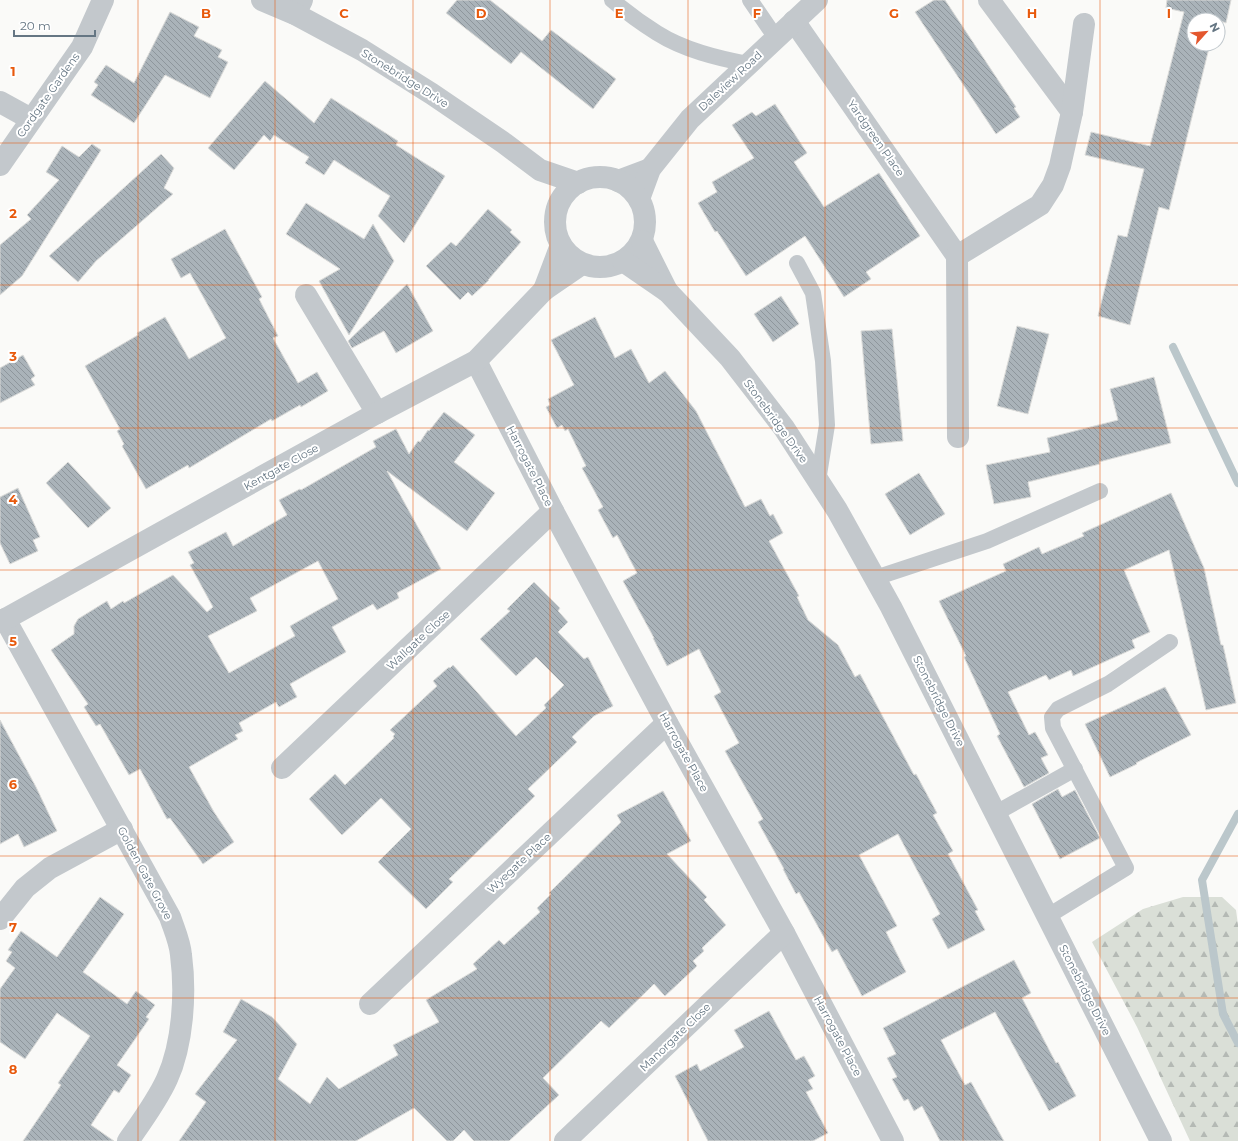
<svg xmlns="http://www.w3.org/2000/svg" width="1238" height="1141" viewBox="0 0 1238 1141" font-family="Montserrat,sans-serif">
<style>
.forest{fill:url(#forest-firs)}
.lines{fill:none;stroke-linecap:round;stroke-linejoin:round}
.stream{stroke:#bbc7cb;stroke-width:8}
.building{fill:url(#building-back-hatch);stroke:#dcdcda;fill-rule:evenodd}
.service{stroke:#c3c8cc;stroke-width:16}
.minor{stroke:#c3c8cc;stroke-width:22}
.tertiary{stroke:#c3c8cc;stroke-width:22}
.grid{fill:none;stroke:#e8590c;stroke-width:1;stroke-opacity:0.55}
.labels{text-anchor:middle;stroke-width:4;stroke-linejoin:round;paint-order:stroke}
.street-label{font-size:11px;fill:#657683;stroke:#fff}
.grid-label{font-size:13px;text-anchor:middle;font-weight:bold;fill:#e8590c;stroke:#fff;stroke-width:4;stroke-linejoin:round;paint-order:stroke}
</style>
<defs>
<pattern id="forest-firs" width="22" height="20" patternUnits="userSpaceOnUse"><rect width="22" height="20" fill="#dadfd7"/><path d="M5 1l3.5 6h-7zM16 11l3.5 6h-7z" fill="#b4b9b4"/></pattern>
<pattern id="building-back-hatch" width="6" height="6" patternUnits="userSpaceOnUse"><rect width="6" height="6" fill="#aab3b9"/><path d="M-1 5l2 2M0 0l6 6M5-1l2 2" fill="none" stroke="#8e969c"/></pattern>
</defs>
<rect width="100%" height="100%" fill="#fafaf8"/>
<polygon class="forest" points="1183,897 1222,897 1236,910 1238,925 1238,1141 1190,1141 1137,1027 1092,942 1143,909"/>
<g class="lines">
<g class="stream">
<polyline points="1173,347 1238,483"/>
<polyline points="1238,814 1202,880 1223,1014 1238,1043"/>
</g>
</g>
<g class="building">
<polygon points="457,0 490,0 542,41 551,30 616,79 593,109 521,52 511,64 446,13"/>
<polygon points="934,0 945,0 1016,107 1014,108 1020,117 996,134 915,12"/>
<polygon points="1167,0 1231,0 1226,23 1218,20 1194,20 1194,44 1210,44 1169,210 1159,207 1130,325 1098,316 1118,235 1127,237 1144,169 1085,155 1091,132 1150,146 1184,12 1166,8"/>
<polygon points="170,12 199,27 194,36 222,50 218,57 228,62 210,98 165,75 134,123 91,95 98,85 94,82 106,65 134,83"/>
<polygon points="265,81 314,123 331,98 398,141 396,145 445,176 404,243 378,216 390,196 334,160 324,175 305,163 309,157 274,135 270,141 264,135 234,170 208,148"/>
<polygon points="775,104 807,153 794,162 824,207 879,173 920,236 866,272 871,279 844,297 805,236 746,276 717,231 715,232 698,203 717,192 712,182 754,158 732,125 752,112 756,116"/>
<polygon points="92,144 101,150 22,276 0,295 0,245 31,219 27,215 59,180 46,172 62,146 79,157"/>
<polygon points="161,154 174,168 164,188 173,194 96,261 78,282 49,256"/>
<polygon points="306,203 364,239 373,224 394,261 349,335 319,281 340,269 286,234"/>
<polygon points="488,209 512,230 510,232 521,242 488,280 489,280 472,296 468,292 460,300 426,266 451,242 456,246"/>
<polygon points="225,229 262,297 259,299 278,336 273,338 298,383 317,372 328,391 301,407 300,405 272,421 271,419 189,468 188,465 146,489 122,446 124,444 117,431 120,429 85,366 138,335 137,333 165,317 189,359 226,338 190,273 181,278 171,259"/>
<polygon points="407,284 433,331 396,353 384,331 352,348 348,341"/>
<polygon points="781,296 799,324 773,342 754,314"/>
<polygon points="595,317 615,358 631,349 649,383 665,371 696,411 745,507 761,499 770,516 773,514 783,533 769,541 799,596 797,597 808,620 838,645 855,677 860,674 914,775 916,774 937,813 933,815 953,851 948,854 978,910 975,911 985,930 948,949 932,919 940,914 898,834 859,855 897,926 886,932 906,972 862,996 837,949 832,952 799,892 796,894 783,869 784,869 758,822 763,819 725,751 739,743 714,696 721,692 699,649 667,666 653,638 654,638 623,581 637,573 617,535 613,538 598,510 603,507 582,468 586,466 568,429 565,431 562,425 557,428 546,407 550,405 548,399 574,385 551,340"/>
<polygon points="1017,326 1049,334 1028,414 997,406"/>
<polygon points="892,329 903,441 871,444 861,331"/>
<polygon points="23,355 35,376 31,379 35,385 0,403 0,368"/>
<polygon points="1154,377 1171,443 1099,462 1100,464 1028,482 1031,497 994,504 986,465 1050,452 1047,438 1118,420 1110,389"/>
<path d="M444,412L475,435L454,462L495,493L467,531L387,471L441,569L397,593L399,598L377,610L373,604L332,627L346,652L290,684L297,697L279,707L276,702L239,723L243,731L235,735L238,739L189,767L214,812L234,842L203,864L170,818L167,819L140,769L129,775L100,724L96,726L84,707L88,704L51,650L74,634V626L78,619L107,601L111,609L123,601L124,603L173,575L207,612L213,607L190,565L194,563L188,552L226,532L233,546L287,515L279,500L300,489L301,490L376,447L373,441L396,429L409,454L418,441L420,442L428,430L429,431ZM318,561L338,599L290,626L295,636L229,673L208,636L257,611L250,598Z"/>
<polygon points="68,462 111,508 88,528 46,483"/>
<polygon points="919,473 945,514 910,535 885,494"/>
<polygon points="18,488 40,537 33,540 38,551 10,564 0,543 0,497"/>
<polygon points="1171,493 1204,568 1221,645 1223,645 1236,703 1206,710 1169,550 1124,570 1150,632 1132,640 1135,648 1073,676 1071,670 1049,680 1046,675 1008,692 1029,735 1035,732 1048,755 1041,758 1049,773 1024,787 997,736 1000,734 964,657 966,656 939,601 1006,571 1003,564 1039,547 1042,554 1084,536 1082,533"/>
<polygon points="534,582 560,608 558,611 568,622 558,632 584,659 588,657 613,706 594,716 572,737 577,742 528,789 535,796 449,879 453,882 426,909 378,862 411,829 381,798 342,835 309,799 335,774 345,785 394,738 393,736 395,734 390,730 437,686 433,681 449,667 450,668 453,665 516,736 546,708 544,705 564,685 536,657 516,676 480,639 510,611 507,609"/>
<polygon points="1165,687 1191,735 1136,763 1137,764 1110,777 1085,724"/>
<polygon points="0,720 36,787 57,831 24,847 18,834 0,844"/>
<polygon points="1058,789 1062,797 1075,790 1100,838 1060,859 1032,804"/>
<polygon points="663,791 691,841 667,854 707,897 704,900 726,925 702,948 704,951 693,961 697,966 665,996 654,984 609,1028 601,1021 543,1078 559,1095 509,1141 474,1141 464,1130 453,1141 447,1141 414,1108 356,1141 179,1141 206,1102 195,1094 237,1040 223,1032 241,999 272,1017 297,1044 278,1079 310,1104 327,1077 339,1089 398,1055 393,1045 439,1022 426,1000 477,969 473,964 499,940 504,945 540,912 537,908 551,894 549,893 621,822 617,815"/>
<polygon points="100,897 124,914 83,972 127,1004 136,991 155,1005 146,1017 149,1019 117,1065 131,1075 119,1093 114,1090 91,1125 114,1141 23,1141 61,1085 58,1083 90,1036 57,1013 25,1059 0,1042 0,989 15,968 6,961 12,952 8,950 21,931 57,957"/>
<polygon points="1014,960 1031,993 1022,998 1056,1063 1058,1062 1076,1096 1049,1111 995,1012 941,1040 965,1085 971,1082 1004,1141 940,1141 922,1106 914,1111 908,1099 904,1101 892,1079 897,1077 887,1058 896,1054 883,1028"/>
<polygon points="769,1011 796,1060 804,1056 815,1076 808,1080 813,1089 806,1092 828,1133 813,1141 708,1141 675,1076 697,1064 700,1071 744,1047 734,1030"/>
</g>
<g class="lines">
<g class="service">
<path d="M612,0C626,12 641,23 657,33C684,50 717,58 748,64"/>
<polyline points="750,0 776,38"/>
<polyline points="797,263 813,293 823,361 827,425 818,481"/>
<polyline points="875,578 987,541 1100,491"/>
<polyline points="996,813 1075,769"/>
<polyline points="1048,916 1126,868 1053,728 1052,717 1058,709 1108,684 1170,642"/>
</g>
<g class="minor">
<polyline points="989,0 1072,112"/>
<polyline points="295,14 302,0"/>
<polyline points="794,21 957,256"/>
<polyline points="0,102 31,119"/>
<polyline points="0,165 82,47 103,0"/>
<polyline points="618,181 650,169"/>
<polyline points="639,199 650,169 690,119 817,0"/>
<polyline points="544,290 561,245"/>
<polyline points="306,295 377,413"/>
<polyline points="476,361 553,511 667,723 784,933 893,1141"/>
<polyline points="958,437 957,256 1040,205 1053,185 1060,166 1072,112 1084,24"/>
<path d="M5,619L170,917C174,929 180,942 181,955C186,993 183,1044 167,1079C157,1101 142,1121 128,1141"/>
<polyline points="0,622 377,413 476,361 544,290 582,264"/>
<polyline points="282,768 553,511"/>
<polyline points="0,919 25,888 50,868 122,829"/>
<polyline points="370,1004 667,723"/>
<polyline points="565,1141 784,933"/>
</g>
<g class="tertiary">
<polyline points="262,0 295,14 362,50 432,94 504,143 540,170 578,183"/>
<circle cx="600" cy="222" r="45"/>
<polyline points="642,241 667,291"/>
<polyline points="623,261 668,292 730,358 784,428 837,510 891,607 1161,1141"/>
</g>
</g>
<path class="grid" d="M138,0V1141M275,0V1141M413,0V1141M550,0V1141M688,0V1141M825,0V1141M963,0V1141M1100,0V1141M0,143H1238M0,285H1238M0,428H1238M0,570H1238M0,713H1238M0,856H1238M0,998H1238"/>
<g class="labels">
<g class="street-label">
<text transform="translate(405 78) rotate(32)" y="4">Stonebridge Drive</text>
<text transform="translate(730 81) rotate(-43)" y="4">Daleview Road</text>
<text transform="translate(48 95) rotate(-55)" y="4">Cordgate Gardens</text>
<text transform="translate(876 138) rotate(55)" y="4">Yardgreen Place</text>
<text transform="translate(776 421) rotate(54)" y="4">Stonebridge Drive</text>
<text transform="translate(530 466) rotate(63)" y="4">Harrogate Place</text>
<text transform="translate(281 467) rotate(-29)" y="4">Kentgate Close</text>
<text transform="translate(418 640) rotate(-43)" y="4">Wallgate Close</text>
<text transform="translate(939 701) rotate(63)" y="4">Stonebridge Drive</text>
<text transform="translate(684 752) rotate(61)" y="4">Harrogate Place</text>
<text transform="translate(519 863) rotate(-43)" y="4">Wyegate Place</text>
<text transform="translate(145 873) rotate(62)" y="4">Golden Gate Grove</text>
<text transform="translate(1085 990) rotate(63)" y="4">Stonebridge Drive</text>
<text transform="translate(838 1036) rotate(62)" y="4">Harrogate Place</text>
<text transform="translate(675 1037) rotate(-44)" y="4">Manorgate Close</text>
</g>
</g>
<g class="grid-label">
<text x="206" y="18">B</text>
<text x="344" y="18">C</text>
<text x="481" y="18">D</text>
<text x="619" y="18">E</text>
<text x="757" y="18">F</text>
<text x="894" y="18">G</text>
<text x="1032" y="18">H</text>
<text x="1169" y="18">I</text>
<text x="13" y="76">1</text>
<text x="13" y="218">2</text>
<text x="13" y="361">3</text>
<text x="13" y="504">4</text>
<text x="13" y="646">5</text>
<text x="13" y="789">6</text>
<text x="13" y="932">7</text>
<text x="13" y="1074">8</text>
</g>
<g transform="translate(1206 32) rotate(63)"><circle r="19" fill="#ffffff" stroke="#c1c8cd"/>
<path d="M0-3L7 15L0 10L-7 15Z" fill="#e4572e"/>
<text y="-6" font-size="11" font-weight="bold" text-anchor="middle" fill="#657683">N</text>
</g>
<path d="M14 30v6h81v-6" fill="none" stroke="#657683" stroke-width="2"/>
<text x="20" y="30" font-size="12" fill="#657683" stroke="#ffffff" stroke-width="3" paint-order="stroke">20 m</text>
</svg>
